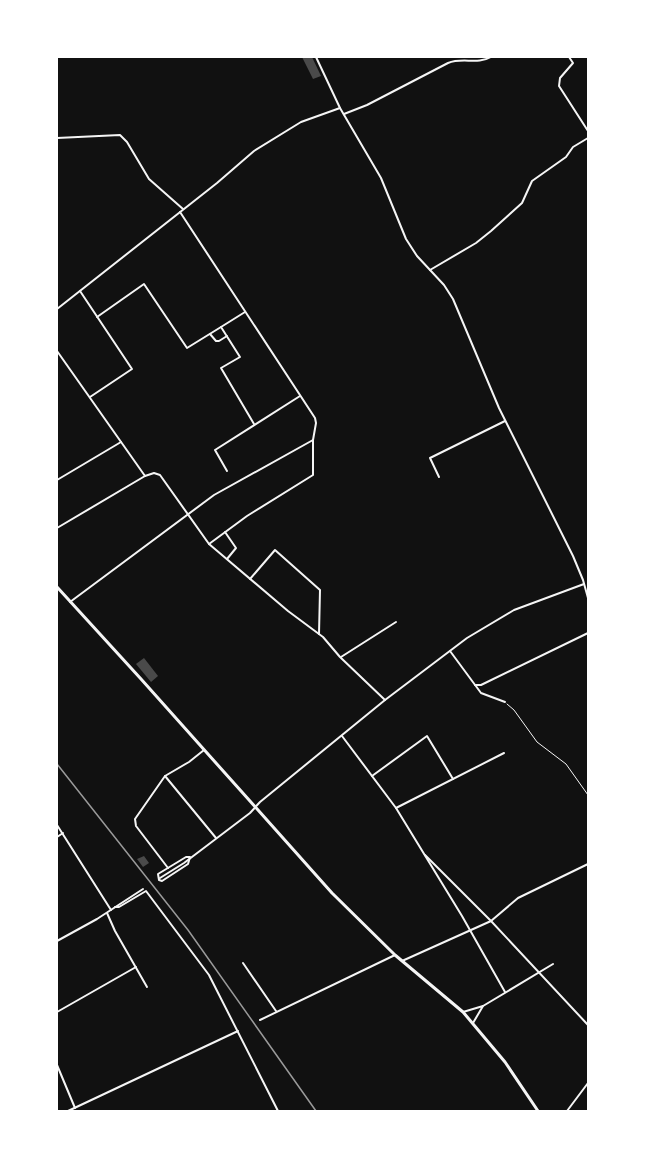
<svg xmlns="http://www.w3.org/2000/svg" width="645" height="1168" viewBox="0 0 645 1168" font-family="'PT Sans',sans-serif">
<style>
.building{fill:#4a4a4a}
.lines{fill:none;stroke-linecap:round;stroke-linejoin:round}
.path{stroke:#f5f5f5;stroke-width:1}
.minor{stroke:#f5f5f5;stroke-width:2}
.primary{stroke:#f5f5f5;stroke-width:3}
.rail{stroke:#9a9a9a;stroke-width:1.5}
</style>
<rect width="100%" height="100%" fill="#111"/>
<g class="building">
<polygon points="302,57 312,57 321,76 313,79"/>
<polygon points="144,658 158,676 151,682 136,664"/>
<polygon points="144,856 149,863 143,867 137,859"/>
</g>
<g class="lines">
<polyline class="path" points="507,704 514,710 537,742 566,764 588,795"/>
<g class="minor">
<polyline points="316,57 340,108 381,178 406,239 417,256 444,285 453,299 499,408 573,556 583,580 588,598"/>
<polyline points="569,57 573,63 560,78 559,86 588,131"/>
<path d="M344,114L367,105L448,63C463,57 477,65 491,57"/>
<polyline points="57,138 120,135 127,142 149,179 183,209"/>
<polyline points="180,212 315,418 316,423 313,440 313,475 247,516 209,544"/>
<polyline points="430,270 476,243 491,231 522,203 532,181 566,157 573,147 588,138"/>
<polyline points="80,291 132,369 90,397"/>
<polyline points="57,309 217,183 254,151 301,122 340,108"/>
<polyline points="245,312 221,327 240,357 221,368 254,424"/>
<polyline points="97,317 144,284 187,348 221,327"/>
<polyline points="210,334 216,341 219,341 227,336"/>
<polyline points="57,351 145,476 154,473 160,475 209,544 288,611 323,637 340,657 385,700"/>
<polyline points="227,471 215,450 300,396"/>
<polyline points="439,477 430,458 505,421"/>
<polyline points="57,480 121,442"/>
<polyline points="57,528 145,476"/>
<polyline points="225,532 236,548 227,559"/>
<polyline points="250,579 275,550 320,590 319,634"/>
<polyline points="70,602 214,495 313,440"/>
<polyline points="450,651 481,693 505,702"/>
<polyline points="341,657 396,622"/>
<polyline points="475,685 481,685 588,633"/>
<polyline points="342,736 396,808 462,916 505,992"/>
<polyline points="165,776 216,838"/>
<polyline points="372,776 427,736 453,779"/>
<polyline points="396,808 504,753"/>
<polyline points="57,825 111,910"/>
<polyline points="57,837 63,833"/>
<polyline points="425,855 491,921 588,1025"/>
<polygon points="186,857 190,857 188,864 162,881 159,880 158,874"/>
<polyline points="168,868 136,826 135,819 165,776 189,762 204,750"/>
<polyline points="160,878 184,863 250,813 260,802 385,700 467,638 514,610 584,584"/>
<polyline points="115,907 119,907 146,891 209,975 278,1111"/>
<polyline points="107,913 115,931 147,987"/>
<polyline points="57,941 97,919 143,889"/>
<polyline points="402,961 491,921 518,898 588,864"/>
<polyline points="243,963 276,1011"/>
<polyline points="483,1006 553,964"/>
<polyline points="57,1012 136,967"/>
<polyline points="463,1012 483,1006 473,1023"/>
<polyline points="260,1020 395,955"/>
<polyline points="57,1065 75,1108"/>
<polyline points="68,1111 238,1031"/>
<polyline points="567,1111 588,1083"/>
</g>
<polyline class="primary" points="57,587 141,679 332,893 395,955 463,1012 505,1062 538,1111"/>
<polyline class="rail" points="57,764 188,930 316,1111"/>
</g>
<rect width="645" height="1168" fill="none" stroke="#ffffff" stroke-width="116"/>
</svg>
